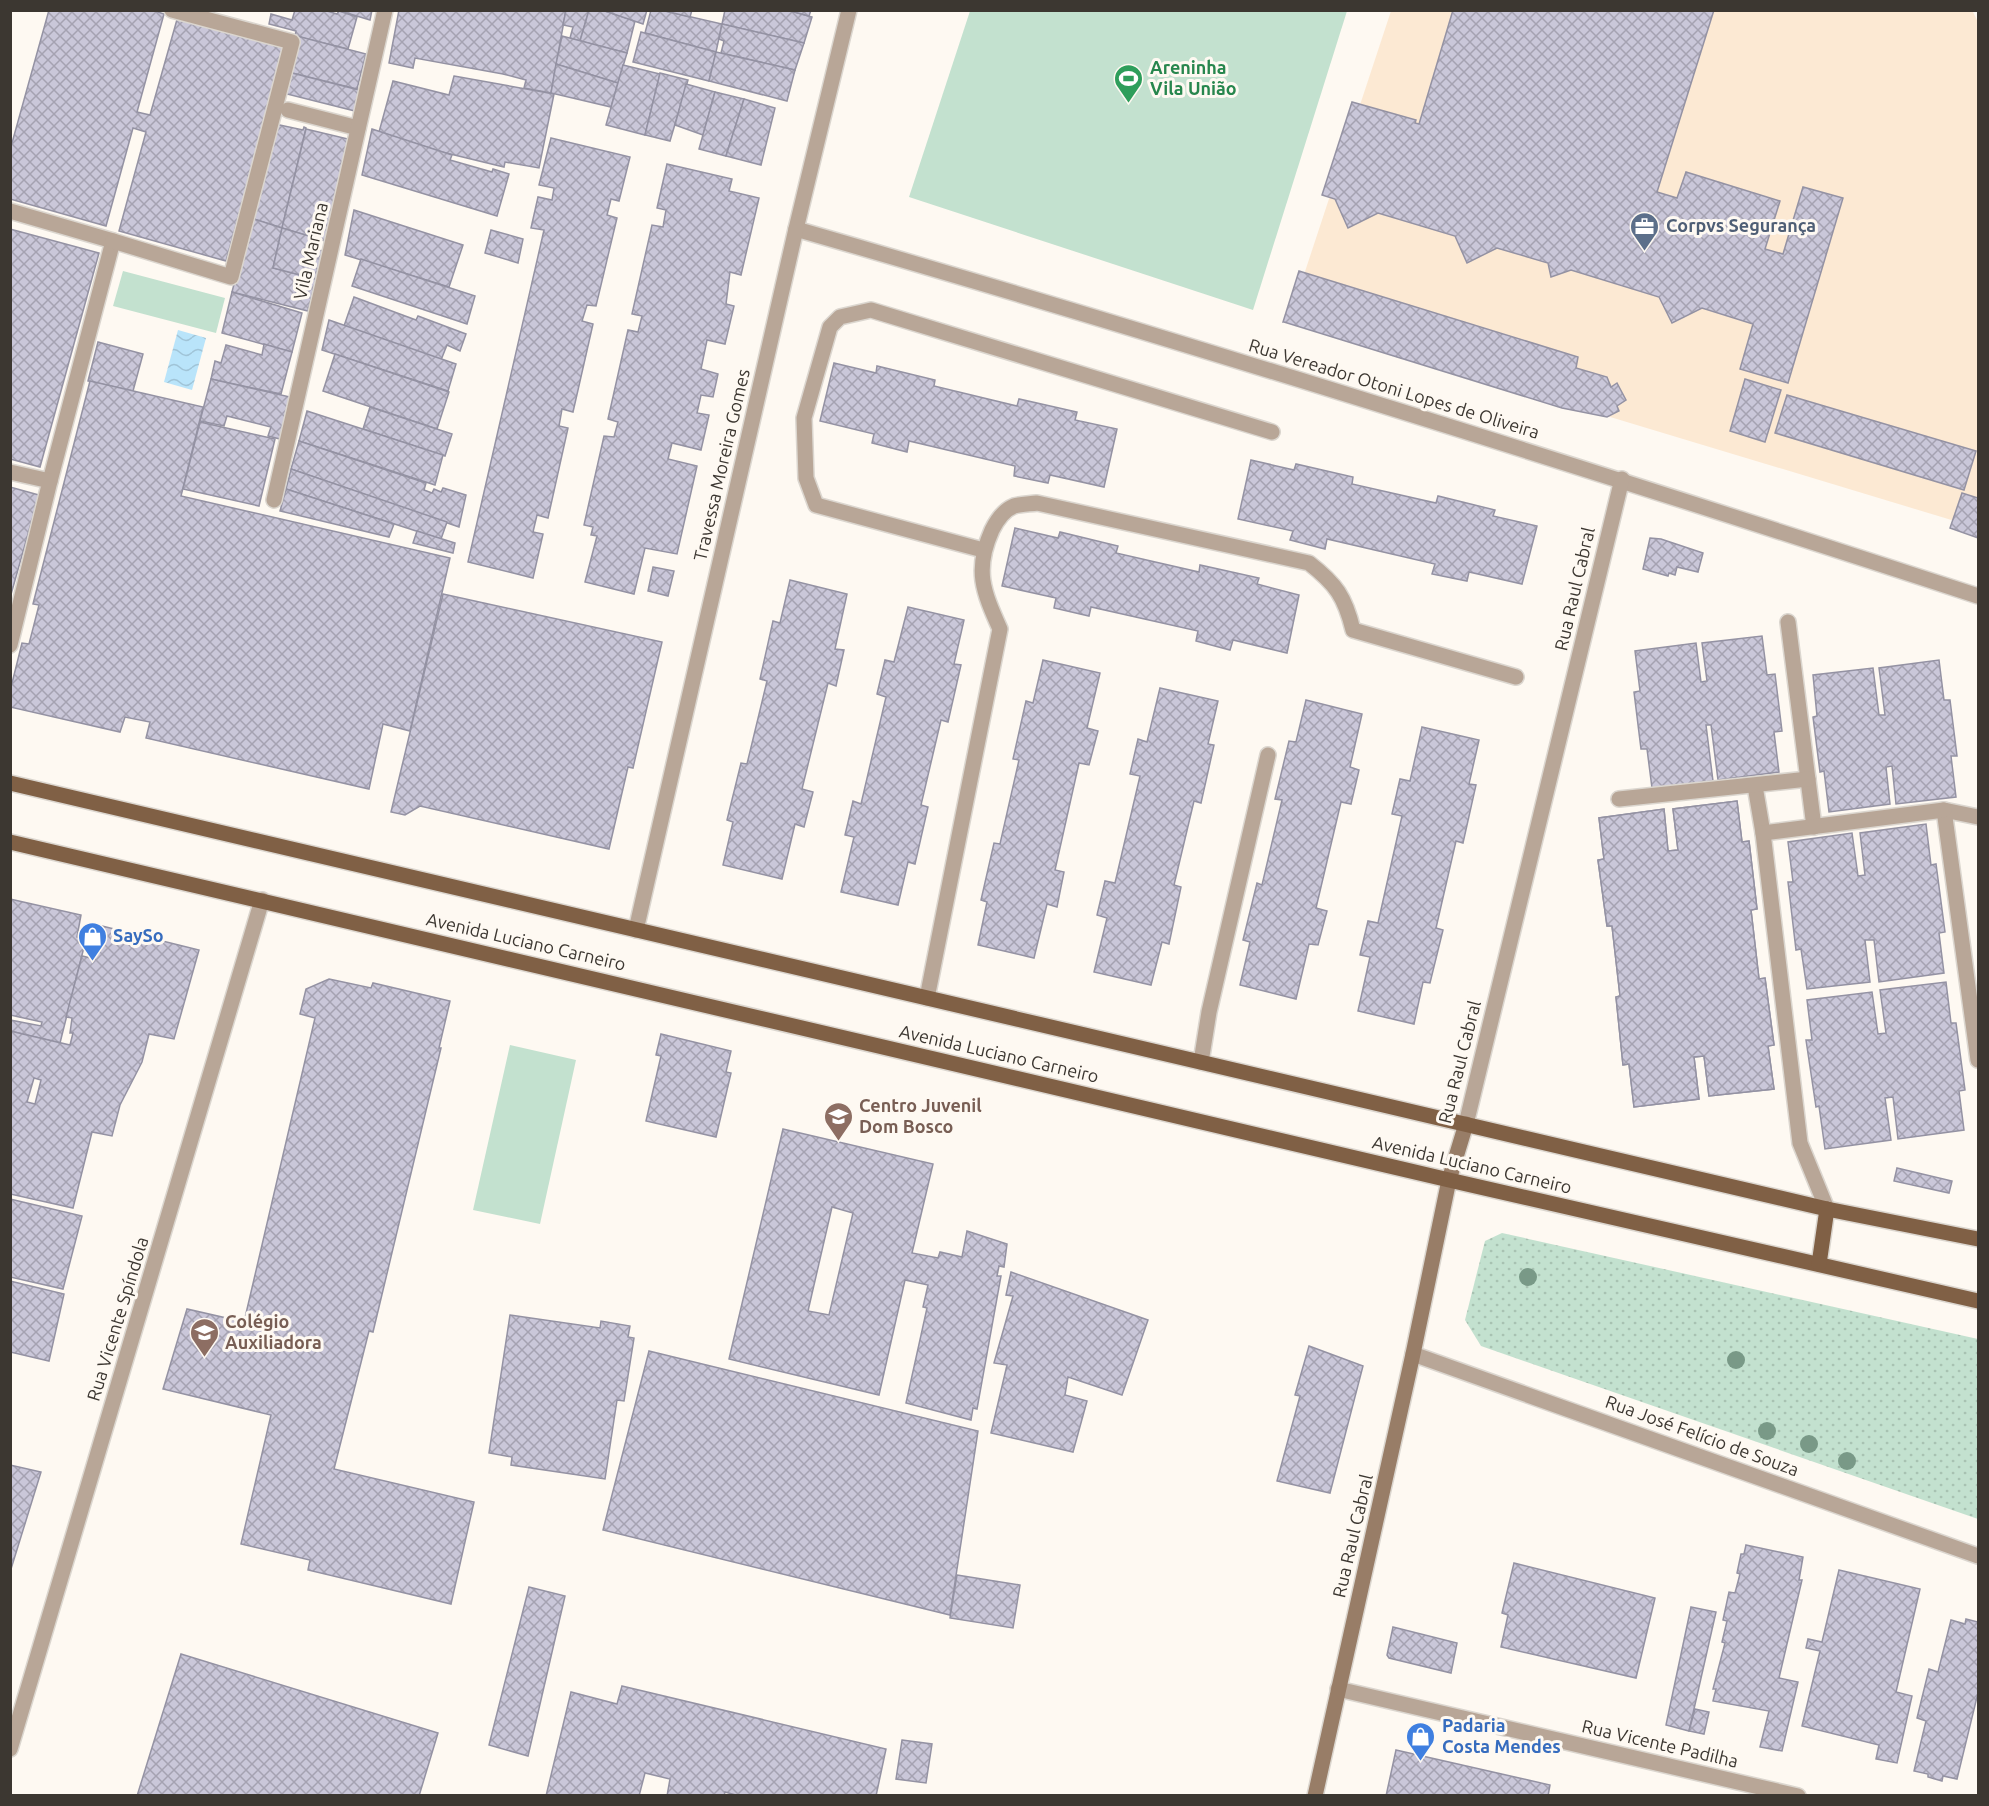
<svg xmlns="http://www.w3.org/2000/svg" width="1989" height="1806" viewBox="0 0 1989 1806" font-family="Ubuntu,sans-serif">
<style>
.built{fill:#fce9d3}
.green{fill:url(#green-dots)}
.pitch{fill:#c3e1cf}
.water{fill:url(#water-waves)}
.building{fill:url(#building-cross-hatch);stroke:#9492a3;stroke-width:1.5;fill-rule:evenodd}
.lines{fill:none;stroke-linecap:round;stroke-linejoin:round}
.service-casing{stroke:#dbd6cf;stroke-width:18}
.minor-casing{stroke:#dbd6cf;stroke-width:18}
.secondary-casing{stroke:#dbd6cf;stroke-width:18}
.primary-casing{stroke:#dbd6cf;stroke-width:18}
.service{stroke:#b8a697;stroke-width:15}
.minor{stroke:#b8a697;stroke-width:15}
.secondary{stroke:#987d67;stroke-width:15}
.primary{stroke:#806045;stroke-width:15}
.tree{fill:#799987}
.labels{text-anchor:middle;stroke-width:6;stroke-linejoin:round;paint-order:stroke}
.leisure-label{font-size:18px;font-weight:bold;fill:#27864d;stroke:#fef9f2;text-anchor:start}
.service-label{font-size:18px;font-weight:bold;fill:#4e5e75;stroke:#fef9f2;text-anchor:start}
.street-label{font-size:18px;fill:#3c3731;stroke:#fef9f2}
.shop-label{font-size:18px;font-weight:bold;fill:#366cbe;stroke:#fef9f2;text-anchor:start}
.education-label{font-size:18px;font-weight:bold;fill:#785e54;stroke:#fef9f2;text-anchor:start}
</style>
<defs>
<pattern id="green-dots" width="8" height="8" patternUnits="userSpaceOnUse" patternTransform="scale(1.5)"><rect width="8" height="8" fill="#c3e1cf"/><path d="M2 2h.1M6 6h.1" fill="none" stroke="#a8c2b2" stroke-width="1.8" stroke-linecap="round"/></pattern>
<pattern id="water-waves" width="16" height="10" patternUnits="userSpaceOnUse" patternTransform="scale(1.5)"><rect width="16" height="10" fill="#b9e4fa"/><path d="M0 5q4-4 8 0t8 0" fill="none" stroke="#a0c4d7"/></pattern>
<pattern id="building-cross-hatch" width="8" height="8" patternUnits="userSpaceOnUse" patternTransform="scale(1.5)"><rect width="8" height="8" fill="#cac7d9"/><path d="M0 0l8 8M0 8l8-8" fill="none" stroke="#a5a2b1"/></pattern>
</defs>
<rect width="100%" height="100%" fill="#fef9f2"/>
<polygon class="built" points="1972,10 1978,22 1978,528 1289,320 1391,11"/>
<polygon class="green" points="1502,1233 1978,1339 1978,1519 1481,1346 1465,1320 1485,1241"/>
<g class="pitch">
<polygon points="970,11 1347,11 1253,310 909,197"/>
<polygon points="123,271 225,298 216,333 113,306"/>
<polygon points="510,1045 576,1060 540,1224 473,1210"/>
</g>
<polygon class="water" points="178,330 206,338 192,390 164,382"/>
<g class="building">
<polygon points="49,10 152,10 164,14 137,112 150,115 178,16 286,46 226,261 119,231 146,132 133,128 106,226 10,199 10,150"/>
<polygon points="295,10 324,10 337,14 339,11 357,17 348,49 295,36 296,31 269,24 271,14 292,20"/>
<polygon points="337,10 372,10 370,20"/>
<polygon points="399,10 566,10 551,93 524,88 526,80 503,74 415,58 413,68 389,63"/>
<polygon points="566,10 589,10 580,41 570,38 573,27 563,25"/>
<polygon points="589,10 602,10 635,21 627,53 580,41"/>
<polygon points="602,10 647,10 643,24"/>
<polygon points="651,10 661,10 722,24 716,52 645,33"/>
<polygon points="661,10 692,10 690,17"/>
<polygon points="725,10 787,10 812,17 804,43 722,24"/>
<polygon points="787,10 811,10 809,16"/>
<polygon points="1453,10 1714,10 1657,192 1677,198 1686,172 1780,201 1765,249 1783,254 1803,187 1843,198 1788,383 1740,369 1753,324 1702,308 1672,323 1659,297 1571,270 1551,277 1548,263 1497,248 1467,263 1455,236 1378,213 1348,228 1335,199 1322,195 1352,102 1416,120 1415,123 1419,124"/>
<polygon points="722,24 804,43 795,70 721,53 724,41 719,39"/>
<polygon points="641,32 716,52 709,81 633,62"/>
<polygon points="297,36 366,54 357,89 288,72"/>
<polygon points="562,36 627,53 618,83 556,64"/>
<polygon points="716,52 795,70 787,101 709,81"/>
<polygon points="556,64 618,83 611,107 551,93"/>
<polygon points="623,65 660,74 645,135 606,125"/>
<polygon points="288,72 359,90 355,111 283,93"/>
<polygon points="660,73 688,80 670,141 645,135"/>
<polygon points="454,76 554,94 539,168 505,162 504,167 442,152 379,132 393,81 449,95"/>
<polygon points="686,84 715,92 703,135 675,125"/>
<polygon points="715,92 744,99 726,156 699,149"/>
<polygon points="744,99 775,108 761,165 726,156"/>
<polygon points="275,124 303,130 304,127 306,128 282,228 251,218"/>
<polygon points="306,129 348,139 325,241 282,228"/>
<polygon points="372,129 452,155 450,160 492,172 493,169 509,174 497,216 362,175"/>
<polygon points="551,138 630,157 619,201 611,199 607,215 617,218 596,306 587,305 582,321 593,324 573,412 562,409 559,426 568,428 548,518 537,515 533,532 543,534 533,578 468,562 544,230 531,228 538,197 552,200 554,188 539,185"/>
<polygon points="667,164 732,179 729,191 759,198 741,275 730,272 726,304 734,306 725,344 707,340 701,369 718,374 713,397 701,395 697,413 709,415 701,450 672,443 668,459 697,466 677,554 645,548 634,594 585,582 597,536 591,535 593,527 584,525 604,436 614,437 618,422 608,419 628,330 638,332 642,316 632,314 652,225 663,227 666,210 657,208"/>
<polygon points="354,210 463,245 449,287 345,255"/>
<polygon points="251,218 282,228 273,268 316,279 308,311 232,292"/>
<polygon points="282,228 319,239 316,249 323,251 316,279 273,268"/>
<polygon points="10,229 99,253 40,467 10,459"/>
<polygon points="491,230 523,239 518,263 485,253"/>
<polygon points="361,259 475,296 467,324 352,286"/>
<polygon points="1299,271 1578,357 1576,368 1607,377 1611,387 1617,383 1626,400 1617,406 1619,411 1607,417 1562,408 1284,322 1283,322"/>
<polygon points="232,292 302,313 292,352 222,333"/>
<polygon points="354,297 416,320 418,316 466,334 460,351 447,345 441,360 344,326"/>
<polygon points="329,320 456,364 448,391 322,350"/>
<polygon points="98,342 143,354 133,391 88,381"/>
<polygon points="264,344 292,352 281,394 211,379 215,361 221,363 226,345 262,355"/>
<polygon points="335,354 449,392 437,429 323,391"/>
<polygon points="834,363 876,373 877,366 935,380 934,386 1017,406 1019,399 1077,412 1075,420 1117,429 1104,487 1050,475 1048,483 1014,476 1015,466 909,441 907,452 872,443 874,434 820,421"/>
<polygon points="211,379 290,397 280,439 268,436 271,427 227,416 224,426 200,421"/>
<polygon points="1745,379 1781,390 1765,442 1730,431"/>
<polygon points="90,381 203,407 181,496 450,558 410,731 383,724 369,789 146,738 150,722 125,717 120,732 10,707 10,691 22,643 29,644 39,605 33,604"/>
<polygon points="1787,395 1976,451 1964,490 1775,433"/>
<polygon points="370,407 452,434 445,456 363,429"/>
<polygon points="307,411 443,455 435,485 299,441"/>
<polygon points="200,422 275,439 259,506 183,489"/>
<polygon points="299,441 426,483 424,490 432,493 434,489 441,492 443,488 466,495 459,527 291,469"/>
<polygon points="1251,460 1294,470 1296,464 1353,477 1352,484 1436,503 1438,496 1495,510 1493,516 1537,526 1522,584 1469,572 1467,581 1432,574 1435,564 1327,539 1325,549 1290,540 1293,531 1238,519"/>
<polygon points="291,469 447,522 441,539 286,489"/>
<polygon points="10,487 39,495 10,598"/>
<polygon points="286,489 394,524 389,537 280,511"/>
<polygon points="1962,493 1978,498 1978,538 1950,528"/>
<polygon points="1015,528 1058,538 1060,532 1118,546 1116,553 1199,572 1200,565 1259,578 1257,584 1299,595 1287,653 1233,640 1230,650 1196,641 1198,631 1091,607 1089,616 1054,608 1056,598 1002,586"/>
<polygon points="417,531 455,543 453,553 413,543"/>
<polygon points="1650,538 1661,539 1703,553 1698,572 1677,567 1675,575 1669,573 1668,576 1643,569"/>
<polygon points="653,567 674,571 668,596 648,591"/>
<polygon points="790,580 847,594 835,649 844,650 836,686 828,683 802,789 813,792 804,827 795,824 782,879 723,865 733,822 727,820 741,763 747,764 767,681 760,679 773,621 780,623"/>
<polygon points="443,594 662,642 633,768 628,767 609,849 420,806 405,815 391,812"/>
<polygon points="908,607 964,620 954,664 961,665 948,722 941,720 921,805 928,807 915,864 908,862 898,905 841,892 854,837 845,835 853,801 861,804 886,697 877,694 885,660 894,662"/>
<polygon points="1762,636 1767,675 1775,674 1782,731 1774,732 1779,772 1718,780 1711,725 1706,725 1713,781 1652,788 1647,749 1641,749 1634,692 1640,691 1635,651 1696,643 1701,682 1707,681 1702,643"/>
<polygon points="1043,660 1100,673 1087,728 1098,731 1089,765 1079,763 1055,870 1064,872 1057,907 1047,904 1034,958 978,945 987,902 981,900 994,843 1000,844 1019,760 1013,759 1026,701 1033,703"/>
<polygon points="1939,660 1944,700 1950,700 1957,756 1951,756 1956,797 1896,804 1892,766 1886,767 1890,804 1829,812 1824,771 1820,772 1813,717 1817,716 1813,675 1873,668 1879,715 1885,715 1879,668"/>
<polygon points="1160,688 1218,701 1208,744 1214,745 1201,803 1194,801 1174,885 1181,887 1169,944 1162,942 1151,985 1094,972 1107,918 1097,915 1105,881 1115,883 1140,776 1130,774 1138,739 1147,742"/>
<polygon points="1306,700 1362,714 1350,767 1359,770 1351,804 1341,802 1316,908 1327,911 1318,945 1309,944 1296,999 1240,985 1250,942 1243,940 1257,883 1262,885 1282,800 1275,799 1289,741 1296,742"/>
<polygon points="1422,727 1479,740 1469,784 1476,785 1463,843 1456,841 1436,928 1443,930 1430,983 1423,982 1414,1024 1358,1011 1370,957 1360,955 1368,921 1378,923 1402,816 1392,814 1400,779 1410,781"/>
<path d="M1737,801L1742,842L1749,841L1757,909L1751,910L1759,979L1765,978L1774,1045L1768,1046L1774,1089L1709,1096L1704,1056L1694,1057L1699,1099L1634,1107L1629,1064L1623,1065L1616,997L1620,996L1612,926H1607L1598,860L1604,859L1599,818L1664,809L1668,851L1678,850L1673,809ZM1685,917L1694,988H1686L1677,919Z"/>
<polygon points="1737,801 1742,842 1749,841 1757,909 1751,910 1759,979 1765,978 1774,1045 1768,1046 1774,1089 1709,1096 1704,1056 1694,1057 1699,1099 1634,1107 1629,1064 1623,1065 1616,997 1620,996 1612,926 1607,926 1598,860 1604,859 1599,818 1664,809 1668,851 1678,850 1673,809"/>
<polygon points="1926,824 1931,865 1936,864 1945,932 1939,933 1944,973 1879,982 1874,940 1865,940 1870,982 1807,989 1801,949 1796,950 1788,882 1793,882 1788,842 1852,833 1858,876 1865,875 1860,833"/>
<polygon points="10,899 81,915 77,937 86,939 60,1043 10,1031 10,1020 41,1026 42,1022 10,1015"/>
<path d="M102,926L199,950L174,1039L149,1034L142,1062L120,1105L112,1136L92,1132L73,1208L10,1194V1031L70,1045L73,1033H70L72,1018L66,1017L82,956L95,959ZM34,1078L41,1080L35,1104L27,1102Z"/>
<polygon points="329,979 371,988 373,983 450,1001 439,1048 441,1048 373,1332 369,1331 334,1469 474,1502 451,1604 308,1570 310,1560 241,1544 271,1415 163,1389 187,1309 244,1322 315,1018 300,1014 306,989"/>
<polygon points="1946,982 1951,1023 1956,1023 1965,1090 1959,1091 1964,1130 1898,1139 1893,1097 1885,1098 1891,1140 1825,1149 1819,1106 1816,1107 1806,1040 1812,1040 1807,1000 1872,992 1878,1034 1886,1033 1880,990"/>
<polygon points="661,1034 731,1051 726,1072 731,1073 716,1137 646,1121 661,1056 656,1055"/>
<path d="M783,1129L933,1164L912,1253L938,1258L940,1252L962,1257L967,1231L1007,1244L1004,1267L999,1266L997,1276H1001L977,1409L973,1408L971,1420L906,1403L927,1308L923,1307L928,1285L905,1280L879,1395L729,1359ZM832,1207L853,1213L829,1315L808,1311Z"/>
<polygon points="1897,1168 1952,1181 1949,1193 1894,1181"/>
<polygon points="10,1199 82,1216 63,1289 10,1277"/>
<polygon points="1011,1272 1148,1320 1122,1395 1068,1377 1065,1395 1087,1401 1073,1452 991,1433 1007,1365 994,1363 1013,1296 1006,1295"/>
<polygon points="10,1281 64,1294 49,1361 10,1352"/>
<polygon points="510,1315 600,1328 601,1321 630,1326 628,1337 634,1338 624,1401 617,1400 605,1479 511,1465 512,1457 489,1453"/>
<polygon points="1309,1346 1363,1366 1330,1493 1277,1481 1300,1396 1295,1395"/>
<polygon points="649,1351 978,1431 950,1615 603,1530"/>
<polygon points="10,1465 41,1472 11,1569 10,1569"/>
<polygon points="1746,1545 1803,1557 1799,1580 1802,1580 1779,1678 1798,1682 1782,1751 1760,1747 1769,1711 1713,1701 1716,1689 1713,1689 1725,1643 1722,1642 1727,1621 1723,1620 1729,1592 1735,1593 1740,1574 1737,1573 1741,1554 1744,1554"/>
<polygon points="1514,1563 1655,1598 1636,1678 1501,1647 1508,1615 1502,1613"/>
<polygon points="1839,1570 1920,1589 1896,1692 1912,1696 1897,1763 1876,1759 1879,1745 1802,1726 1820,1651 1806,1648 1808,1639 1822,1642"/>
<polygon points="957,1575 1020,1585 1013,1628 950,1618"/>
<polygon points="529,1587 565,1596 528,1756 489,1745"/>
<polygon points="1691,1607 1716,1612 1689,1731 1666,1725"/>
<polygon points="1966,1619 1978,1622 1978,1693 1957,1779 1943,1776 1942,1781 1928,1777 1928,1774 1914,1771 1926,1721 1917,1718 1929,1669 1938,1672 1951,1620 1965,1624"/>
<polygon points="1393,1627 1457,1643 1451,1673 1389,1658 1387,1655"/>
<polygon points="181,1654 438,1733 419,1796 137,1796"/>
<polygon points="622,1686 886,1749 876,1796 739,1796 725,1792 724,1796 667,1796 670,1779 645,1773 639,1796 546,1796 571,1692 617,1704"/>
<polygon points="1695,1709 1709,1712 1704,1734 1689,1731"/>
<polygon points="902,1740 932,1744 926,1783 896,1779"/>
<polygon points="1396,1750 1550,1785 1548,1796 1386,1796"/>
</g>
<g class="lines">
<defs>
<g id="service">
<polyline points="288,110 358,128"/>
<polyline points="10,211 113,241 50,481"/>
<polyline points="113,241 231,277 292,42 172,10"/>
<polyline points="10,472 50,481 10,645"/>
<polyline points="274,500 385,10"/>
<polyline points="983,550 816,505 806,478 804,418 830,327 840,317 871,310 1272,432"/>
<polyline points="1788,622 1814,827"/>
<polyline points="1755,786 1763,833 1800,1143 1827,1209"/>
<polyline points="1619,799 1808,779"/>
<polyline points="1978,817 1944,810 1978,1060"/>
<polyline points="1763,833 1944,810"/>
<path d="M927,998L1000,629C983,591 974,570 992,530C996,522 1004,510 1014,506C1021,504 1030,504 1037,503L1309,563C1336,584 1345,597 1353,630L1516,677"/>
<polyline points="1201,1062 1209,1012 1268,755"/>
</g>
<g id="minor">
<path d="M796,229C1192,343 1586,468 1978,596"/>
<polyline points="636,930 796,229 849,10"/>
<polyline points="1466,1124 1622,479"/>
<polyline points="1413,1354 1978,1556"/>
<polyline points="1338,1689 1798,1796"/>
<polyline points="10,1749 262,900"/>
</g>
<polyline id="secondary" points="1315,1796 1413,1354 1449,1180 1466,1124"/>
<g id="primary">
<polyline points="10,783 1827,1209 1978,1239"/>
<polyline points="10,842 1449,1180 1978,1301"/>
<polyline points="1819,1264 1827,1209"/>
</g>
</defs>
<use href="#service" class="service-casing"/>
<use href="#minor" class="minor-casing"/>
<use href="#secondary" class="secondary-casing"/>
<use href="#primary" class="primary-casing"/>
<use href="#service" class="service"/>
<use href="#minor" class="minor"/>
<use href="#secondary" class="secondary"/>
<use href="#primary" class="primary"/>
</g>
<g class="tree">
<circle cx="1528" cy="1277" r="9"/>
<circle cx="1736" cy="1360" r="9"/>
<circle cx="1767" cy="1431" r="9"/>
<circle cx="1809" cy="1444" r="9"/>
<circle cx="1847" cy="1461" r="9"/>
</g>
<defs>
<symbol id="stadium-pin" viewBox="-11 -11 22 30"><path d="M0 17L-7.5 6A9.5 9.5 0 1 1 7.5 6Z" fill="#2e9e5b" stroke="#fef9f2"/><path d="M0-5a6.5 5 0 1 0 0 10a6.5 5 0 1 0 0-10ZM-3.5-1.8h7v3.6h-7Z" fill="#fff"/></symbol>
<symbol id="office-pin" viewBox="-11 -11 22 30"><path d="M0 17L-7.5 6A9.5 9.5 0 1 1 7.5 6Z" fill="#5c6f8a" stroke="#fef9f2"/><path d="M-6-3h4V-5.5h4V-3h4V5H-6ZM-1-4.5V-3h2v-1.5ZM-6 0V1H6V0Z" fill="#fff"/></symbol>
<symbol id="shop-pin" viewBox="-11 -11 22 30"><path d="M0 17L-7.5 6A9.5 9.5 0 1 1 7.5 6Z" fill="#3f7fe0" stroke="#fef9f2"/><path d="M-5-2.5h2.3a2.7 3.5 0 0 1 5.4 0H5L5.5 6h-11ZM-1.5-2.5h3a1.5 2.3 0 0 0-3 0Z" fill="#fff"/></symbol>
<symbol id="school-pin" viewBox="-11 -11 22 30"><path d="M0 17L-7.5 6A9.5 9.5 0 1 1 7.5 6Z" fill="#8d6e63" stroke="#fef9f2"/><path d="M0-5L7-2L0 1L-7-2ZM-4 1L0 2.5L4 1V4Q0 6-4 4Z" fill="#fff"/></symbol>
</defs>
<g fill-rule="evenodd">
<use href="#stadium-pin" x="1112" y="62" width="33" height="45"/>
<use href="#office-pin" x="1628" y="210" width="33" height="45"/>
<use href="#shop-pin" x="76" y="920" width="33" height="45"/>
<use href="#school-pin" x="822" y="1100" width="33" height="45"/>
<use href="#school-pin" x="188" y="1316" width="33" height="45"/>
<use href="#shop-pin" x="1404" y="1720" width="33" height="45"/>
</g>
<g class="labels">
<g class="leisure-label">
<text x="1150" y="74">Areninha<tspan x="1150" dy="21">Vila União</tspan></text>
</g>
<g class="service-label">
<text x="1666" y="232">Corpvs Segurança</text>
</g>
<g class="street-label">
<text transform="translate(311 251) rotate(-77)" y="6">Vila Mariana</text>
<text transform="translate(1394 389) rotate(17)" y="6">Rua Vereador Otoni Lopes de Oliveira</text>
<text transform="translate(722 465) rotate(-77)" y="6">Travessa Moreira Gomes</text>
<text transform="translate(1575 589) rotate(-77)" y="6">Rua Raul Cabral</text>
<text transform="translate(526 942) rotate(13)" y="6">Avenida Luciano Carneiro</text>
<text transform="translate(999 1054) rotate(13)" y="6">Avenida Luciano Carneiro</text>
<text transform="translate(1460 1062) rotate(-76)" y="6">Rua Raul Cabral</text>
<text transform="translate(1472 1165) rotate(13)" y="6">Avenida Luciano Carneiro</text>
<text transform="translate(118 1319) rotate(-73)" y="6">Rua Vicente Spíndola</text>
<text transform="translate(1702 1436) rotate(20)" y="6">Rua José Felício de Souza</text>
<text transform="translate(1353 1536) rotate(-77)" y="6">Rua Raul Cabral</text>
<text transform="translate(1660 1744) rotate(13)" y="6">Rua Vicente Padilha</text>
</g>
<g class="shop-label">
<text x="113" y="942">SaySo</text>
<text x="1442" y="1732">Padaria<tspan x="1442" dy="21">Costa Mendes</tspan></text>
</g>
<g class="education-label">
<text x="859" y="1112">Centro Juvenil<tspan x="859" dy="21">Dom Bosco</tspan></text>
<text x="225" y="1328">Colégio<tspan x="225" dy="21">Auxiliadora</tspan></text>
</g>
</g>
<rect width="1989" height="1806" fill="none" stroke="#3c3731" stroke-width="24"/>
</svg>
